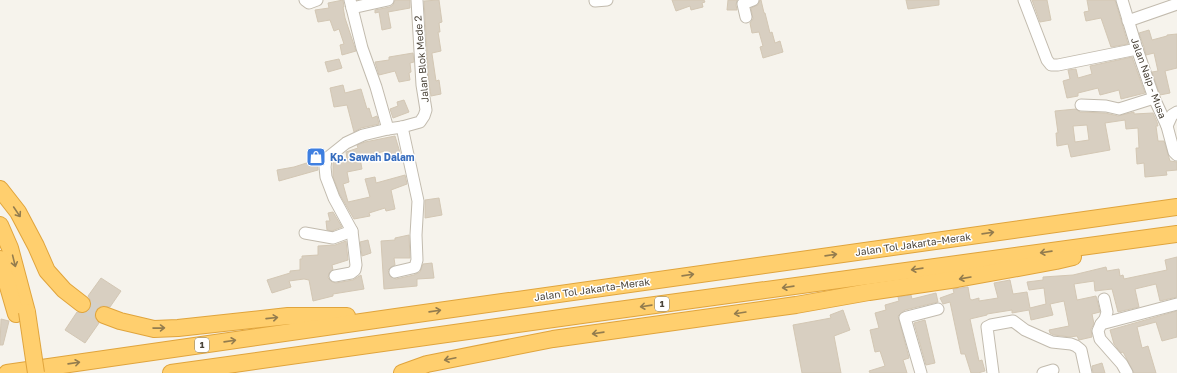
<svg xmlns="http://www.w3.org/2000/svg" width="1177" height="373" viewBox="0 0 1177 373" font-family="'Golos Text',sans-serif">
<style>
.building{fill:#d8cfc1;stroke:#d3c7b4;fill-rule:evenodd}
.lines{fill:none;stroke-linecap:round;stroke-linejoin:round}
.highway-tunnel{stroke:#d4d0c8;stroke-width:16;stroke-dasharray:16 8;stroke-linecap:butt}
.minor-casing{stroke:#c2bbae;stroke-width:13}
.highway-casing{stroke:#e0a43c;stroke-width:18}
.minor{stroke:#fff;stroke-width:11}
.highway{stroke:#ffcf6e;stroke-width:16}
.highway-bridge-casing{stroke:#e0a43c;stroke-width:18;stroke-linecap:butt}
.highway-bridge{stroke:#ffcf6e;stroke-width:16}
.oneway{stroke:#937c4e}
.labels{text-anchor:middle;stroke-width:3;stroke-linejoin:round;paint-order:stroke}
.shield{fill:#fff;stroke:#817c74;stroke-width:1}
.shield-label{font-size:9px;font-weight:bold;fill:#4b4439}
.street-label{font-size:10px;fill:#4b4439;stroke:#fff}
.shop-label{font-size:10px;font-weight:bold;fill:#366cbe;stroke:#fff;text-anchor:start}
</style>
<rect width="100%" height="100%" fill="#f6f3ec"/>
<g class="building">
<polygon points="343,0 344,7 343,7 345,18 356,51 342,55 340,45 344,44 339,29 334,31 330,20 318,22 315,10 329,8 328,3"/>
<polygon points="395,0 410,0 410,8 388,12 391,28 382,30 379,12 375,13 375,10 390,7 393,5"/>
<polygon points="439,0 442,22 439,23 440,32 438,32 441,51 432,53 432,54 436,81 439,80 441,94 431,96 429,84 424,1"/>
<polygon points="672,0 704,0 705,2 702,3 703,7 691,10 690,6 676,11"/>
<polygon points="728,0 737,0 736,5 737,10 727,10"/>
<polygon points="760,0 761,0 764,13 765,13 770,33 772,32 775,43 780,41 783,52 763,58 760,47 763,46 759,32 752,33 750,23 753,19 751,8 758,5"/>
<polygon points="906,0 939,0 939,5 908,9"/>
<polygon points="1032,0 1047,0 1051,20 1040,22"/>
<polygon points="1087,0 1115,0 1128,44 1111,47 1101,18 1086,21 1084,12 1089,11"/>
<polygon points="1149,30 1152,40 1167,36 1167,35 1177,34 1177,68 1165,71 1170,93 1160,95 1152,72 1158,71 1154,53 1146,55 1144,47 1139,33"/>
<polygon points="413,53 414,62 410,63 411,72 409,73 410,80 399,82 395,71 379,75 375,62 389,60 389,57"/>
<polygon points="1132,57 1145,93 1121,99 1119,90 1100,95 1098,88 1078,93 1078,96 1067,98 1063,81 1070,79 1068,70 1076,69 1078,78 1092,74 1090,66"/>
<polygon points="339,59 342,68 328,72 325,62"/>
<polygon points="343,85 345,93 361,89 367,109 369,108 372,118 377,116 379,124 361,128 354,132 347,105 334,107 330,88"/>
<polygon points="404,100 409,112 393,118 390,109 398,106 397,102"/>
<path d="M1076,109L1080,112L1105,113L1118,116L1134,112V114L1153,113L1157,122L1158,126H1156L1158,141H1164L1170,161L1177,162V170L1166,171L1167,175L1145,177L1144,163L1137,164L1136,148H1139L1138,128L1126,129L1125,120L1105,123L1110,150L1071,157L1068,144L1057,146L1056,133H1058L1055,111ZM1087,125L1089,140L1075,142L1073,126Z"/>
<polygon points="395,136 401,156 387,159 385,151 360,158 362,169 347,172 349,182 343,184 348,202 370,197 365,179 375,177 376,183 405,175 407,184 391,190 395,209 386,211 385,208 369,213 370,216 354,219 340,195 333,177 333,163 335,161 347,159 346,152 358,148 357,145 365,142"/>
<polygon points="316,160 318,170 279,181 277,170 294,167"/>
<polygon points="439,198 442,215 425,218 425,200"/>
<polygon points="333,212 342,227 332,231 327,230 326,221 330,221 328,213"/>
<polygon points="409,235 410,258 394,258 395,265 391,267 388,270 390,276 396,279 414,275 420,272 423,264 432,263 434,278 417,279 417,286 384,289 381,241 395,240 395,238"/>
<polygon points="368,240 371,253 362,256 360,242"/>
<polygon points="346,241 348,260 332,265 333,270 329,273 328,278 332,282 336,283 353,280 361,275 364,289 333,294 333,296 313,301 309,280 304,279 289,281 291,287 272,293 267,280 290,273 290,271 300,270 300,259 302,259 302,256 318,255 318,246 335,245"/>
<polygon points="1177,257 1177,297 1160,301 1156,284 1135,289 1139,307 1118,312 1112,289 1095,291 1094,281 1074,284 1077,300 1096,296 1100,312 1092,314 1094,324 1091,329 1092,337 1079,340 1077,336 1070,337 1054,335 1050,333 1049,330 1069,326 1064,301 1050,304 1053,315 1031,320 1029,310 1012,313 1012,310 987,314 987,315 970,319 979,361 982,360 985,371 978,373 971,373 965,354 961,354 950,302 943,304 940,298 954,293 953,289 968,287 970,299 972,300 979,298 979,301 998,298 994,283 1010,280 1013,294 1027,292 1030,308 1046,304 1044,288 1029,290 1027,282 1043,280 1043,277 1073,275 1106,267 1107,271 1119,269 1120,276 1123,275 1124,279 1167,270 1165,260"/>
<polygon points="101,278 121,291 110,307 102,306 98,308 95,311 95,317 99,323 85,343 65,330 77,312 85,313 90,309 91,306 91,301 88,296"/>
<polygon points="936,293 938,302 905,310 900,314 898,316 909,358 903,360 907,373 870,373 869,371 885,366 880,351 875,352 870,330 879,328 875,313 886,310 885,305 899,301 898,297 911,295 912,299"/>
<polygon points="843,310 850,330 834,336 841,373 802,373 793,325 831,318 830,315"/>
<polygon points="1177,311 1177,337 1162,341 1156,322 1137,327 1142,348 1148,346 1156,373 1134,373 1123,352 1121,353 1114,344 1110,330"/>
<polygon points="1,319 9,321 3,345 0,345"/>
<polygon points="925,320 935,363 926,365 914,323"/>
<polygon points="1102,363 1105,373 1093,373 1092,366"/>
</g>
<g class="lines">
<polyline class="highway-tunnel" points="82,304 88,308 104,315"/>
<defs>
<g id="minor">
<polyline points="305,0 309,3 317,0"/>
<polyline points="350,0 362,48 376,87 388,129"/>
<polyline points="1024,0 1047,60 1051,65 1058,65 1137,49"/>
<polyline points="1122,0 1137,49 1154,98 1167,126 1174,152 1177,155"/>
<polyline points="595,1 607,0"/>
<polyline points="352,8 388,0"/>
<polyline points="746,17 743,4 753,0"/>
<polyline points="1128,21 1177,4"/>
<polyline points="1081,105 1106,106 1119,109 1154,98"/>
<polyline points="1167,126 1172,115 1177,112"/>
<polyline points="305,233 333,238 352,231"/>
<polyline points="395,272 412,268 415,267 417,260 416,235 418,201 402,127"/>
<polyline points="335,276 351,273 355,270 356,265 352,231 334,198 326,177 325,167 326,159 346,143 363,135 388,129 402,127 420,122 424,116 426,110 422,85 417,0"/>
<polyline points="1104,299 1107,312 1105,319 1101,324 1098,331 1100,339 1122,364 1127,373"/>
<polyline points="1101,324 1177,304"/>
<polyline points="921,373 905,318 907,317 938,309"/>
<polyline points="993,373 987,327 991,325 1013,321 1025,330 1052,342 1071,344 1076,346 1081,350 1086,373"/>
<polyline points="1043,373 1053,370"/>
</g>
<g id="highway">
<polyline points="0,189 18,212 36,246 47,271 64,290 82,304"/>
<polyline points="0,225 10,248 27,312"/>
<polyline points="0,259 16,314"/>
<polyline points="104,315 120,321 154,329 178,328 288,316 347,316"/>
<polyline points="7,373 396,317 1177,207"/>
<polyline points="171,373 589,314 1177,234"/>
<polyline points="402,373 427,364 553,339 796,305 869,292 957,279 1056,261 1073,257"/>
</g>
</defs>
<use href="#minor" class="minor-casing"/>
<use href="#highway" class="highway-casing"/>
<use href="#minor" class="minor"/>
<use href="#highway" class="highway"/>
<defs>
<polyline id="highway-bridge" points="27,312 36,373"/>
</defs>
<use href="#highway-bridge" class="highway-bridge-casing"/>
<use href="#highway-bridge" class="highway-bridge"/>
</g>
<defs><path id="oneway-shaft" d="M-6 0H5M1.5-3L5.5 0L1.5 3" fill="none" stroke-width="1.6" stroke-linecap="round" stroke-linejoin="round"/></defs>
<g class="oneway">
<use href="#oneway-shaft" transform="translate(17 212) rotate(56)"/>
<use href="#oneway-shaft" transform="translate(988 233) rotate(-8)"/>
<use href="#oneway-shaft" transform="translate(1046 252) rotate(172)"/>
<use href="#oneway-shaft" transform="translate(831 255) rotate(-8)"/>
<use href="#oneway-shaft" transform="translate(14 261) rotate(76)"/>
<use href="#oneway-shaft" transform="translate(917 269) rotate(172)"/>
<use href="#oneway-shaft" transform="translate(688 275) rotate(-8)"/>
<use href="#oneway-shaft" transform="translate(965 278) rotate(170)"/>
<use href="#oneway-shaft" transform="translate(788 287) rotate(172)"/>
<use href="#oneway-shaft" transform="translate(646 306) rotate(172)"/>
<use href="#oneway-shaft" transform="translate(435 311) rotate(-8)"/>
<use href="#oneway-shaft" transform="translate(740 313) rotate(171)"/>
<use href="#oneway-shaft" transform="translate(272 318) rotate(-6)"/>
<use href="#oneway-shaft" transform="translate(159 328) rotate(-1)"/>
<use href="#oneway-shaft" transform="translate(598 333) rotate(172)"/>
<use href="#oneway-shaft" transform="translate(230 341) rotate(-8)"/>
<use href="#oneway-shaft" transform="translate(450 359) rotate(168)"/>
<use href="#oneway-shaft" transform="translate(74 363) rotate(-8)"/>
</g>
<defs>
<symbol id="shop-square" viewBox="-11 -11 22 22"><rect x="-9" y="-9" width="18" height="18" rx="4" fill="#3f7fe0" stroke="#fff"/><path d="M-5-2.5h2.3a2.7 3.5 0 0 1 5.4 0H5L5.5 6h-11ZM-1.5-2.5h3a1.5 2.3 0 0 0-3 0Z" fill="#fff"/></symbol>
</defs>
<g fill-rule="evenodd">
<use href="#shop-square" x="305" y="146" width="22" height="22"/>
</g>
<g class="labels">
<g class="shield">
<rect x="655" y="297" width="14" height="14" rx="3"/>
<rect x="195" y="338" width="14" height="14" rx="3"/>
</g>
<g class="shield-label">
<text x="662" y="307">1</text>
<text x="202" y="348">1</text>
</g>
<g class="street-label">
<text transform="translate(421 59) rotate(-95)" y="4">Jalan Blok Mede 2</text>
<text transform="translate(1149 78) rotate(70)" y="4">Jalan Naip - Musa</text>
<text transform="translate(913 244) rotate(-8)" y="4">Jalan Tol Jakarta–Merak</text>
<text transform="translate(592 289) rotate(-8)" y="4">Jalan Tol Jakarta–Merak</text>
</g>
<g class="shop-label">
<text x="330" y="161">Kp. Sawah Dalam</text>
</g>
</g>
</svg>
